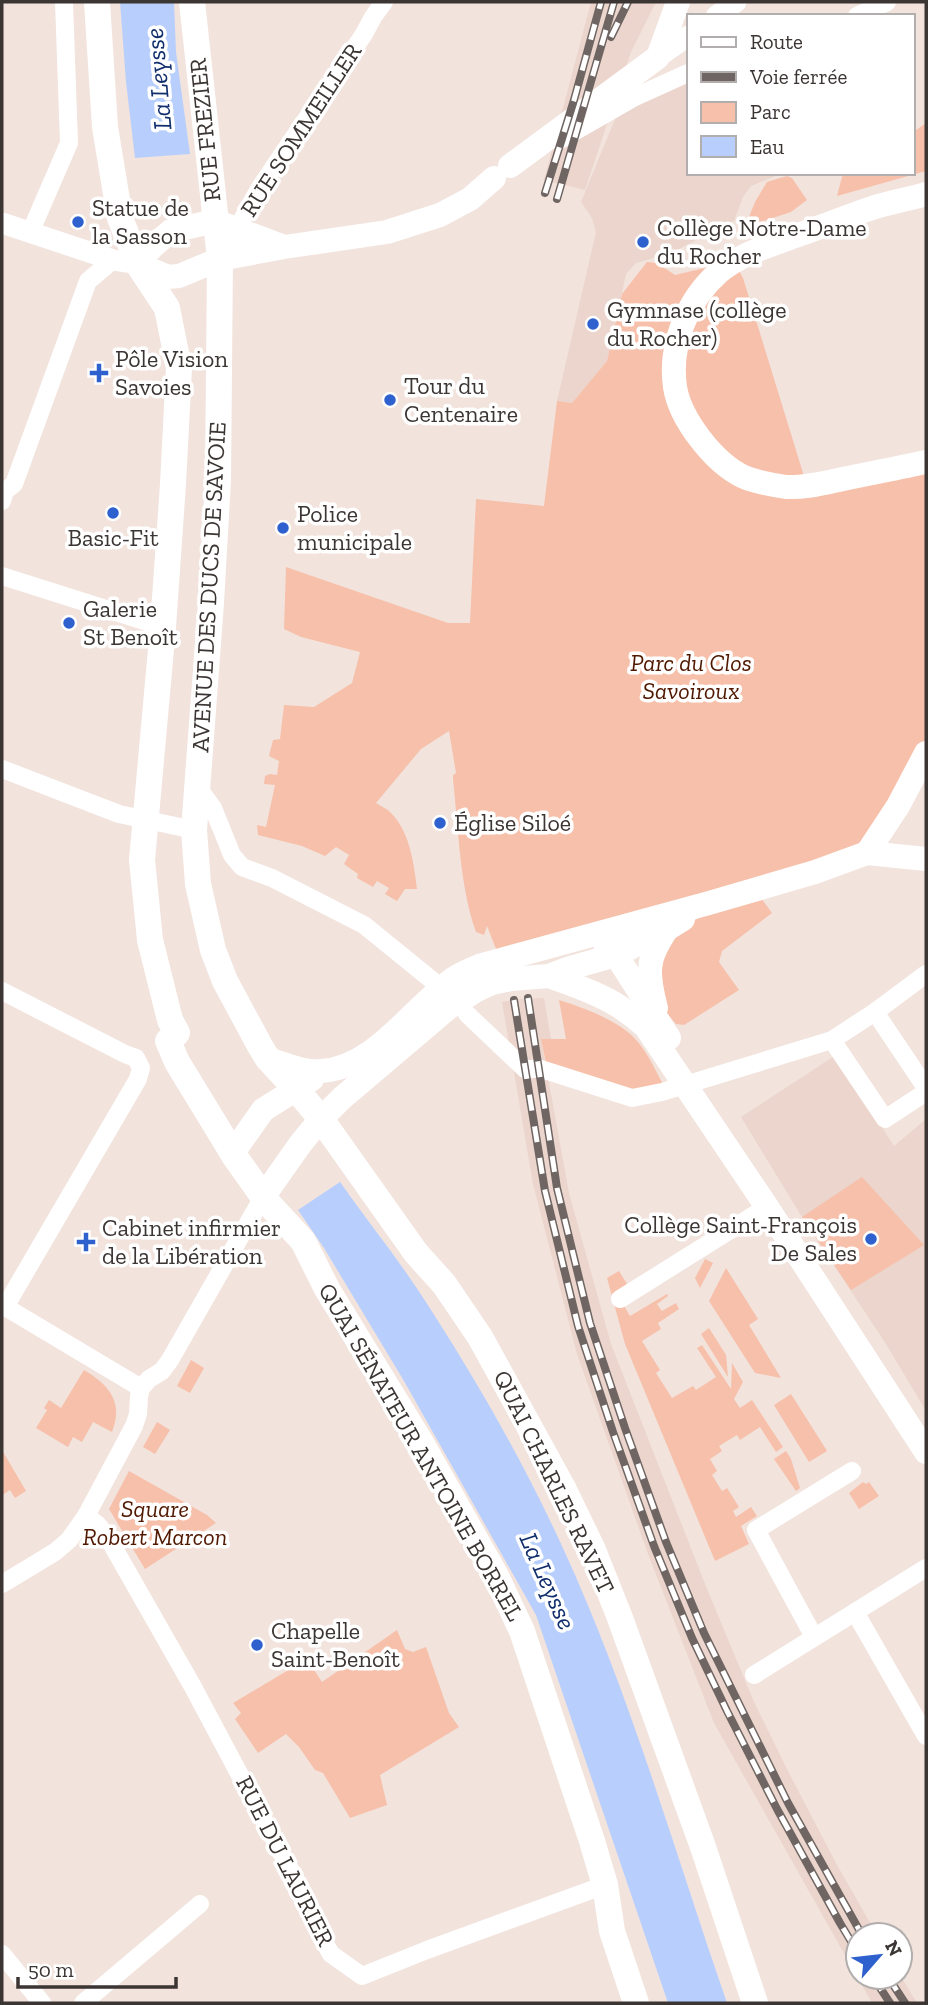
<svg xmlns="http://www.w3.org/2000/svg" width="928" height="2005" viewBox="0 0 928 2005" font-family="'Zilla Slab',serif">
<style>
.built{fill:#ebd5cc}
.green{fill:#f7c0aa}
.water{fill:#b8cffd}
.lines{fill:none;stroke-linecap:round;stroke-linejoin:round}
.minor{stroke:#fff;stroke-width:18}
.tertiary{stroke:#fff;stroke-width:21}
.secondary{stroke:#fff;stroke-width:24}
.primary{stroke:#fff;stroke-width:26}
.rail-casing{stroke:#6f6663;stroke-width:8}
.rail{stroke:#fff;stroke-width:5;stroke-dasharray:16;stroke-linecap:butt}
.poi-dot{fill:#2e60ce;stroke:#fff;stroke-width:2.5}
.labels{text-anchor:middle;stroke-width:7;stroke-linejoin:round;paint-order:stroke}
.street-label{font-size:24px;fill:#3b3533;stroke:#fff}
.poi-label{font-size:24px;fill:#3b3533;stroke:#fff;text-anchor:start}
.park-label{font-size:24px;font-style:italic;fill:#511800;stroke:#fff}
.water-label{font-size:26px;font-style:italic;fill:#112e6d;stroke:#fff}
</style>
<rect width="100%" height="100%" fill="#f2e3dd"/>
<g class="built">
<polygon points="591,2 656,2 631,52 585,190 544,180"/>
<polygon points="688,80 688,173 782,173 751,186 743,197 734,221 671,253 636,263 626,274 607,361 572,403 557,401 596,232 592,218 581,202 618,112"/>
<polygon points="544,998 551,1039 541,1039 569,1193 611,1344 705,1584 754,1702 789,1773 837,1865 877,1935 858,1935 858,1977 900,1977 900,1975 917,2003 872,2003 714,1723 648,1554 577,1354 533,1184 502,1002 519,999"/>
<polygon points="836,1055 894,1146 926,1119 926,1411 886,1344 802,1217 741,1117"/>
</g>
<g class="green">
<polygon points="926,123 926,171 837,196 843,173 912,173 912,133"/>
<polygon points="787,176 792,178 807,200 791,212 745,227 755,202 767,182"/>
<path d="M734,261L743,278L807,486L926,462V753L867,853L500,959L487,926L484,935L476,932C460,888 458,826 453,779V775L456,773L449,731L421,749L376,803C380,806 386,808 390,812C410,831 414,864 417,889H405L397,901L385,894L389,888L377,881L373,887L357,878L358,874L344,864L349,855L336,847L325,856L302,846L258,835L257,825L266,827L275,785L264,784L265,776L270,774L277,775L279,761L269,756L273,740L280,739L284,705L314,707L352,683L360,652L301,637L284,629L286,567L448,623H470L476,499L544,506L557,401L572,403L607,361L622,294L647,262L657,263L675,275Z"/>
<polygon points="761,898 772,913 722,951 719,962 739,990 684,1025 676,1024 664,1010 659,968 676,936 690,923 711,911"/>
<path d="M559,1000C582,1007 622,1022 637,1041C648,1053 655,1070 663,1084L629,1090L546,1063L541,1039H566Z"/>
<polygon points="862,1177 924,1245 851,1290 802,1217"/>
<polygon points="705,1259 713,1263 700,1288 695,1278"/>
<polygon points="726,1268 758,1319 749,1325 781,1378 755,1373 709,1301"/>
<polygon points="619,1271 632,1292 620,1299 630,1316 667,1294 668,1296 657,1304 662,1311 676,1303 679,1309 658,1323 661,1329 642,1341 660,1370 656,1373 672,1398 693,1386 696,1390 716,1377 697,1348 702,1345 731,1389 732,1363 743,1382 734,1399 740,1408 752,1400 783,1447 776,1452 760,1427 740,1440 737,1435 719,1446 722,1451 710,1459 717,1471 712,1475 722,1491 727,1488 739,1507 733,1511 736,1517 751,1507 757,1516 741,1526 749,1544 715,1561 625,1344 607,1278"/>
<polygon points="709,1328 726,1355 728,1377 701,1334"/>
<polygon points="191,1360 204,1368 190,1393 177,1386"/>
<path d="M84,1370C109,1385 124,1402 112,1432L93,1422L82,1442L73,1437L68,1447L36,1428L47,1410L44,1408L49,1400L61,1408Z"/>
<polygon points="791,1394 827,1451 809,1462 774,1405"/>
<polygon points="157,1422 170,1430 155,1454 143,1447"/>
<polygon points="2,1450 26,1491 15,1498 10,1490 2,1495"/>
<polygon points="786,1451 791,1459 800,1488 796,1491 774,1459"/>
<polygon points="129,1471 207,1515 216,1523 145,1569 109,1509"/>
<polygon points="863,1482 866,1484 869,1482 879,1496 859,1509 849,1493"/>
<polygon points="397,1630 405,1649 413,1652 426,1647 449,1713 459,1727 380,1775 387,1805 350,1818 323,1773 315,1770 299,1747 286,1734 258,1753 235,1719 241,1713 233,1703 307,1659 322,1682"/>
</g>
<g class="water">
<polygon points="120,2 174,2 176,52 190,154 135,158 126,82"/>
<path d="M340,1182C366,1219 395,1255 420,1293C473,1374 522,1459 562,1546C630,1693 674,1850 727,2003H668L536,1615L404,1381L324,1248L298,1210Z"/>
</g>
<g class="lines">
<g class="minor">
<polyline points="857,16 887,2"/>
<polyline points="560,140 635,97 688,73"/>
<polyline points="30,233 69,143 64,2"/>
<polyline points="232,238 259,189 364,34 373,17 384,2"/>
<polyline points="2,501 5,491 14,484 88,281 113,260"/>
<polyline points="2,576 163,627"/>
<polyline points="2,769 119,814 194,830"/>
<polyline points="197,786 213,808 232,855 242,867 272,878 364,925 433,981"/>
<polyline points="2,991 125,1054 136,1058 141,1068 138,1079 5,1307"/>
<polyline points="875,1012 926,1088"/>
<polyline points="467,1014 526,1070 538,1068 632,1098 662,1092 832,1040 875,1012 926,974"/>
<polyline points="832,1040 885,1119 926,1092"/>
<polyline points="620,1299 767,1207"/>
<polyline points="2,1305 141,1388"/>
<polyline points="86,1516 97,1524 107,1536 193,1687 309,1905 320,1935 331,1954 362,1976 427,1950 605,1885"/>
<polyline points="2,1584 55,1552 69,1540 86,1516 134,1426 138,1414 139,1396 141,1388 149,1379 162,1371 170,1360 263,1197"/>
<polyline points="855,1612 926,1736"/>
<polyline points="814,1637 756,1530 852,1471"/>
<polyline points="754,1675 926,1568"/>
<polyline points="2,1954 42,2003"/>
<polyline points="83,2003 200,1904"/>
</g>
<g class="tertiary">
<polyline points="716,16 736,2"/>
<polyline points="658,57 688,36"/>
<polyline points="2,223 113,260 138,264"/>
</g>
<g class="secondary">
<polyline points="510,166 658,57 678,2"/>
<path d="M926,194C909,199 891,202 875,207C848,216 822,227 795,236C769,246 740,254 719,272C687,300 669,345 675,387C680,419 714,463 744,477C756,482 773,485 786,487C805,488 824,483 843,479C871,473 899,468 926,462"/>
<polyline points="284,247 215,221 171,231 152,247 138,264 168,277 179,276 220,259 284,247 387,232 440,215 470,199 494,178"/>
<polyline points="867,853 926,859"/>
<polyline points="605,944 616,955 669,1038"/>
<path d="M549,976C573,985 598,993 620,1007C629,1013 638,1020 646,1027L767,1207L926,1452"/>
<path d="M656,1008C647,974 646,958 667,929"/>
<path d="M268,1059C285,1064 304,1073 321,1071C375,1068 412,1008 453,979C462,973 472,969 482,965L709,903L815,872L867,853L898,806L926,753"/>
<polyline points="235,1157 237,1147 263,1110 312,1079"/>
<polyline points="263,1197 301,1143 321,1119 342,1098 448,1008 475,991 492,983 511,979 549,976 570,968 616,955 667,929 683,919"/>
</g>
<g class="primary">
<polyline points="97,2 105,127 120,218 138,264 167,308 179,368 173,484 163,627 142,860 150,940 170,1020 177,1033 168,1041 177,1062 235,1157 267,1202 303,1241 327,1289 420,1441 496,1576 522,1631 592,1841 605,1885 612,1931 636,2003"/>
<polyline points="192,2 220,259 218,480 211,603 194,830 198,884 213,950 225,981 260,1046 268,1059 296,1089 321,1119 416,1253 444,1284 480,1337 563,1488 593,1550 620,1618 703,1847 755,2003"/>
</g>
<defs>
<g id="rail">
<polyline points="611,37 628,2"/>
<polyline points="545,193 574,100 601,2"/>
<polyline points="557,199 614,2"/>
<polyline points="528,998 557,1188 590,1323 625,1428 666,1542 704,1633 788,1803 862,1935"/>
<polyline points="514,1000 545,1191 578,1326 613,1432 654,1546 692,1638 727,1711 777,1809 840,1923 858,1953"/>
<polyline points="873,1977 890,2003"/>
<polyline points="888,1977 905,2003"/>
</g>
</defs>
<use href="#rail" class="rail-casing"/>
<use href="#rail" class="rail"/>
</g>
<g class="poi-dot">
<circle cx="78" cy="222" r="7"/>
<circle cx="643" cy="242" r="7"/>
<circle cx="593" cy="324" r="7"/>
<path d="M95.5 362.5h7v7h7v7h-7v7h-7v-7h-7v-7h7z"/>
<circle cx="390" cy="400" r="7"/>
<circle cx="113" cy="513" r="7"/>
<circle cx="283" cy="528" r="7"/>
<circle cx="69" cy="623" r="7"/>
<circle cx="440" cy="823" r="7"/>
<circle cx="871" cy="1239" r="7"/>
<path d="M82.5 1231.5h7v7h7v7h-7v7h-7v-7h-7v-7h7z"/>
<circle cx="257" cy="1645" r="7"/>
</g>
<g class="labels">
<g class="street-label">
<text transform="translate(205 130) rotate(-96)" y="8">RUE FREZIER</text>
<text transform="translate(301 130) rotate(-57)" y="8">RUE SOMMEILLER</text>
<text transform="translate(209 587) rotate(-87)" y="8">AVENUE DES DUCS DE SAVOIE</text>
<text transform="translate(421 1452) rotate(60)" y="8">QUAI SÉNATEUR ANTOINE BORREL</text>
<text transform="translate(554 1482) rotate(64)" y="8">QUAI CHARLES RAVET</text>
<text transform="translate(285 1861) rotate(63)" y="8">RUE DU LAURIER</text>
</g>
<g class="poi-label">
<text x="92" y="216">Statue de<tspan x="92" dy="28">la Sasson</tspan></text>
<text x="657" y="236">Collège Notre-Dame<tspan x="657" dy="28">du Rocher</tspan></text>
<text x="607" y="318">Gymnase (collège<tspan x="607" dy="28">du Rocher)</tspan></text>
<text x="115" y="367">Pôle Vision<tspan x="115" dy="28">Savoies</tspan></text>
<text x="404" y="394">Tour du<tspan x="404" dy="28">Centenaire</tspan></text>
<text x="297" y="522">Police<tspan x="297" dy="28">municipale</tspan></text>
<text x="113" y="546" text-anchor="middle">Basic-Fit</text>
<text x="83" y="617">Galerie<tspan x="83" dy="28">St Benoît</tspan></text>
<text x="454" y="831">Église Siloé</text>
<text x="857" y="1233" text-anchor="end">Collège Saint-François<tspan x="857" dy="28">De Sales</tspan></text>
<text x="102" y="1236">Cabinet infirmier<tspan x="102" dy="28">de la Libération</tspan></text>
<text x="271" y="1639">Chapelle<tspan x="271" dy="28">Saint-Benoît</tspan></text>
</g>
<g class="park-label">
<text x="691" y="671">Parc du Clos<tspan x="691" dy="28">Savoiroux</tspan></text>
<text x="155" y="1517">Square<tspan x="155" dy="28">Robert Marcon</tspan></text>
</g>
<g class="water-label">
<text transform="translate(158 79) rotate(-95)" y="9">La Leysse</text>
<text transform="translate(548 1581) rotate(66)" y="9">La Leysse</text>
</g>
</g>
<rect width="928" height="2005" fill="none" stroke="#3b3533" stroke-width="7"/>
<rect x="687" y="14" width="228" height="161" fill="#ffffff" stroke="#b1aead" stroke-width="2"/>
<rect x="701" y="37" width="35" height="10" fill="#ffffff" stroke="#b1aead" stroke-width="2"/>
<text x="750" y="49" font-size="21" fill="#3b3533">Route</text>
<rect x="701" y="72" width="35" height="10" fill="#6f6663" stroke="#b1aead" stroke-width="2"/>
<text x="750" y="84" font-size="21" fill="#3b3533">Voie ferrée</text>
<rect x="701" y="102" width="35" height="21" fill="#f7c0aa" stroke="#b1aead" stroke-width="2"/>
<text x="750" y="119" font-size="21" fill="#3b3533">Parc</text>
<rect x="701" y="136" width="35" height="21" fill="#b8cffd" stroke="#b1aead" stroke-width="2"/>
<text x="750" y="154" font-size="21" fill="#3b3533">Eau</text>
<g transform="translate(879 1956) rotate(62)"><circle r="33" fill="#ffffff" stroke="#b1aead" stroke-width="2"/>
<path d="M0-5L12 26L0 18L-12 26Z" fill="#2e60ce"/>
<text y="-10" font-size="19" font-weight="bold" text-anchor="middle" fill="#3b3533">N</text>
</g>
<path d="M18 1977v10h158v-10" fill="none" stroke="#3b3533" stroke-width="3.5"/>
<text x="28" y="1977" font-size="21" fill="#3b3533" stroke="#ffffff" stroke-width="5" paint-order="stroke">50 m</text>
</svg>
